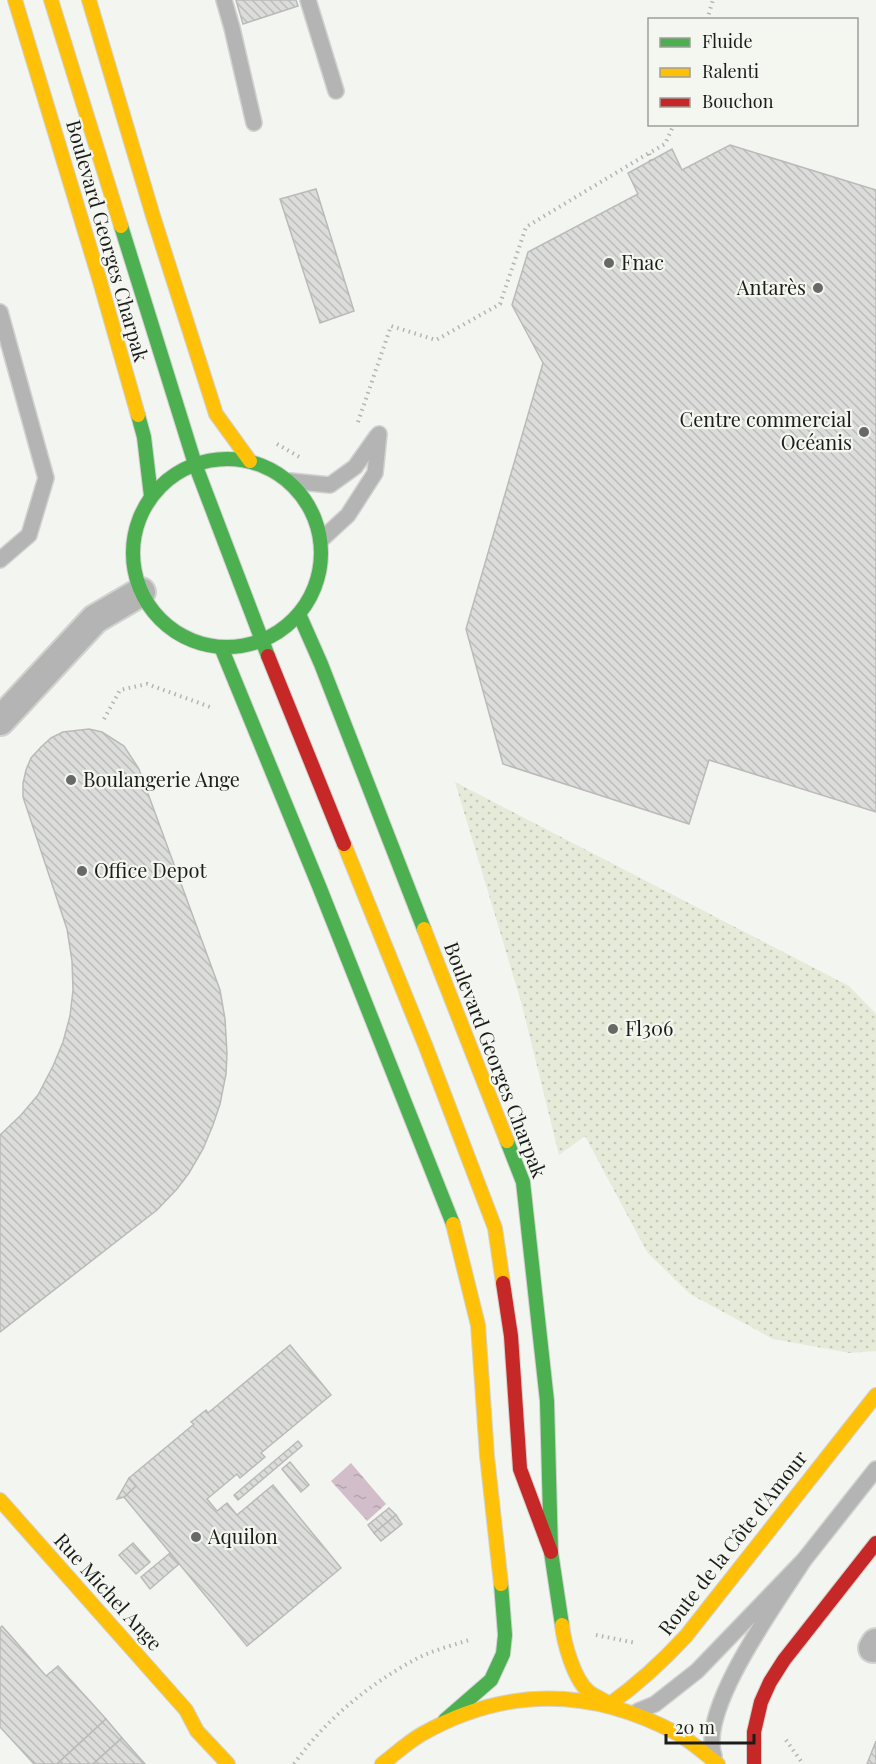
<svg xmlns="http://www.w3.org/2000/svg" width="876" height="1764" viewBox="0 0 876 1764" font-family="'Playfair Display',serif">
<style>
.grass{fill:url(#grass-dots)}
.water{fill:url(#water-ripples)}
.building{fill:url(#building-back-hatch);stroke:#babbb9;stroke-width:1.5}
.lines{fill:none;stroke-linecap:round;stroke-linejoin:round}
.lane-casing{stroke:#d1d2d0;stroke-width:18}
.street-casing{stroke:#d1d2d0;stroke-width:32}
.fast-casing{stroke:#d1d2d0;stroke-width:16}
.slow-casing{stroke:#d1d2d0;stroke-width:16}
.jam-casing{stroke:#d1d2d0;stroke-width:16}
.path{stroke:#b4b4b4;stroke-width:4;stroke-dasharray:1.5 4.5;stroke-linecap:butt}
.lane{stroke:#b5b4b5;stroke-width:15}
.street{stroke:#b5b4b5;stroke-width:28}
.fast{stroke:#4caf50;stroke-width:14}
.slow{stroke:#ffc107;stroke-width:14}
.jam{stroke:#c62828;stroke-width:14}
.poi-dot{fill:#676966;stroke:#f4f6f0;stroke-width:2}
.labels{text-anchor:middle;stroke-width:4.5;stroke-linejoin:round;paint-order:stroke}
.street-label{font-size:20px;fill:#1c1d1b;stroke:#f4f6f0}
.poi-label{font-size:20px;fill:#1c1d1b;stroke:#f4f6f0;text-anchor:start}
</style>
<defs>
<pattern id="grass-dots" width="8" height="8" patternUnits="userSpaceOnUse" patternTransform="scale(1.5)"><rect width="8" height="8" fill="#e5ead9"/><path d="M2 2h.1M6 6h.1" fill="none" stroke="#c4c8ba" stroke-width="1.8" stroke-linecap="round"/></pattern>
<pattern id="water-ripples" width="26" height="14" patternUnits="userSpaceOnUse" patternTransform="scale(1.5)"><rect width="26" height="14" fill="#d1beca"/><path d="M2 4q2-2 4 0t4 0M15 11q2-2 4 0t4 0" fill="none" stroke="#b3a3ad"/></pattern>
<pattern id="building-back-hatch" width="6" height="6" patternUnits="userSpaceOnUse" patternTransform="scale(1.5)"><rect width="6" height="6" fill="#dcddda"/><path d="M-1 5l2 2M0 0l6 6M5-1l2 2" fill="none" stroke="#bcbdba"/></pattern>
</defs>
<rect width="100%" height="100%" fill="#f3f5f1"/>
<polygon class="grass" points="455,782 849,986 876,1014 876,1351 850,1353 773,1339 690,1294 647,1252 585,1136 559,1155 522,1005"/>
<polygon class="water" points="351,1463 386,1504 367,1521 331,1481"/>
<g class="building">
<polygon points="236,0 296,0 298,6 243,24"/>
<polygon points="730,145 876,190 876,812 709,760 689,824 503,764 466,629 543,363 512,305 528,252 638,194 628,173 672,149 682,170"/>
<polygon points="316,189 354,311 320,323 280,199"/>
<polygon points="89,729 102,732 124,746 139,769 220,990 225,1019 227,1054 226,1074 220,1104 213,1125 203,1149 189,1173 177,1189 157,1210 0,1332 0,1135 21,1115 38,1095 53,1066 63,1042 70,1016 73,990 72,961 67,929 23,797 23,783 26,770 31,758 41,747 51,738 63,732"/>
<polygon points="290,1345 331,1395 261,1453 265,1457 240,1478 237,1474 207,1499 217,1511 227,1503 237,1515 273,1485 341,1568 247,1646 124,1497 136,1486 129,1478 194,1424 191,1422 206,1410 208,1413"/>
<polygon points="298,1441 302,1446 238,1500 234,1495"/>
<polygon points="290,1462 309,1485 301,1492 282,1469"/>
<polygon points="129,1478 136,1486 124,1497 117,1499"/>
<polygon points="389,1508 396,1515 374,1533 368,1525"/>
<polygon points="396,1515 402,1524 381,1541 374,1533"/>
<polygon points="133,1543 150,1562 136,1574 119,1555"/>
<polygon points="170,1553 179,1564 150,1589 141,1577"/>
<polygon points="2,1626 46,1676 58,1666 106,1719 57,1764 34,1764 0,1727 0,1628"/>
<polygon points="106,1719 122,1738 93,1764 57,1764"/>
<polygon points="122,1738 145,1764 93,1764"/>
<polygon points="876,1741 876,1764 867,1764"/>
</g>
<g class="lines">
<defs>
<g id="lane">
<polyline points="224,0 232,28 254,123"/>
<polyline points="308,0 336,91"/>
<polyline points="0,312 46,478 29,535 0,560"/>
<polyline points="290,481 330,485 355,467 377,436"/>
<polyline points="321,540 348,515 375,473 379,434"/>
<polyline points="804,1560 876,1469"/>
<path d="M638,1711L655,1704L697,1671L804,1560C778,1601 698,1709 714,1756"/>
</g>
<g id="street">
<polyline points="0,721 95,619 141,592"/>
<polyline points="873,1648 876,1643"/>
</g>
<g id="fast">
<polyline points="121,226 195,464 268,656"/>
<polyline points="138,415 144,437 151,496"/>
<circle cx="227" cy="553" r="94"/>
<polyline points="299,614 321,664 424,929"/>
<polyline points="221,647 319,886 453,1224"/>
<polyline points="507,1141 523,1182 547,1401 551,1552 562,1625"/>
<polyline points="445,1720 491,1680 503,1654 505,1635 501,1584"/>
</g>
<g id="slow">
<polyline points="15,0 99,278 138,415"/>
<polyline points="51,0 121,226"/>
<polyline points="89,0 153,216 216,414 250,461"/>
<polyline points="344,844 426,1047 495,1228 503,1283"/>
<polyline points="424,929 507,1141"/>
<polyline points="453,1224 478,1325 487,1456 501,1584"/>
<polyline points="0,1500 186,1710 197,1731 228,1764"/>
<path d="M562,1625C564,1643 574,1680 589,1692C595,1696 603,1700 610,1704C638,1684 662,1662 686,1636L876,1395"/>
<path d="M382,1764C395,1754 408,1742 422,1734C507,1686 593,1688 678,1734C692,1742 705,1754 718,1764"/>
</g>
<g id="jam">
<polyline points="268,656 344,844"/>
<polyline points="503,1283 511,1336 520,1469 551,1552"/>
<polyline points="754,1764 754,1732 761,1702 770,1682 784,1660 876,1543"/>
</g>
</defs>
<use href="#lane" class="lane-casing"/>
<use href="#street" class="street-casing"/>
<use href="#fast" class="fast-casing"/>
<use href="#slow" class="slow-casing"/>
<use href="#jam" class="jam-casing"/>
<g class="path">
<polyline points="707,20 713,0"/>
<polyline points="651,161 649,153 665,144 674,124"/>
<polyline points="358,422 391,326 436,340 500,304 526,227 649,153"/>
<polyline points="277,444 301,458"/>
<polyline points="104,719 120,690 147,684 213,708"/>
<polyline points="596,1635 636,1643"/>
<polyline points="786,1740 803,1764"/>
<path d="M294,1764C325,1720 368,1685 416,1659C433,1650 454,1645 472,1639"/>
</g>
<use href="#lane" class="lane"/>
<use href="#street" class="street"/>
<use href="#fast" class="fast"/>
<use href="#slow" class="slow"/>
<use href="#jam" class="jam"/>
</g>
<g class="poi-dot">
<circle cx="609" cy="263" r="6"/>
<circle cx="818" cy="288" r="6"/>
<circle cx="864" cy="432" r="6"/>
<circle cx="71" cy="780" r="6"/>
<circle cx="82" cy="871" r="6"/>
<circle cx="613" cy="1029" r="6"/>
<circle cx="196" cy="1537" r="6"/>
</g>
<g class="labels">
<g class="street-label">
<text transform="translate(107 241) rotate(74)" y="7">Boulevard Georges Charpak</text>
<text transform="translate(495 1060) rotate(69)" y="7">Boulevard Georges Charpak</text>
<text transform="translate(733 1543) rotate(-52)" y="7">Route de la Côte d'Amour</text>
<text transform="translate(108 1592) rotate(48)" y="7">Rue Michel Ange</text>
</g>
<g class="poi-label">
<text x="621" y="270">Fnac</text>
<text x="806" y="295" text-anchor="end">Antarès</text>
<text x="852" y="427" text-anchor="end">Centre commercial<tspan x="852" dy="23">Océanis</tspan></text>
<text x="83" y="787">Boulangerie Ange</text>
<text x="94" y="878">Office Depot</text>
<text x="625" y="1036">Fl306</text>
<text x="208" y="1544">Aquilon</text>
</g>
</g>
<rect x="648" y="18" width="210" height="108" fill="#f4f6f0" stroke="#9e9f9b" stroke-width="1.5"/>
<rect x="660" y="38" width="30" height="9" fill="#4caf50" stroke="#9e9f9b" stroke-width="1.5"/>
<text x="702" y="48" font-size="18" fill="#1c1d1b">Fluide</text>
<rect x="660" y="68" width="30" height="9" fill="#ffc107" stroke="#9e9f9b" stroke-width="1.5"/>
<text x="702" y="78" font-size="18" fill="#1c1d1b">Ralenti</text>
<rect x="660" y="98" width="30" height="9" fill="#c62828" stroke="#9e9f9b" stroke-width="1.5"/>
<text x="702" y="108" font-size="18" fill="#1c1d1b">Bouchon</text>
<path d="M666 1734v9h88v-9" fill="none" stroke="#1c1d1b" stroke-width="3"/>
<text x="675" y="1734" font-size="18" fill="#1c1d1b" stroke="#f4f6f0" stroke-width="4.5" paint-order="stroke">20 m</text>
</svg>
